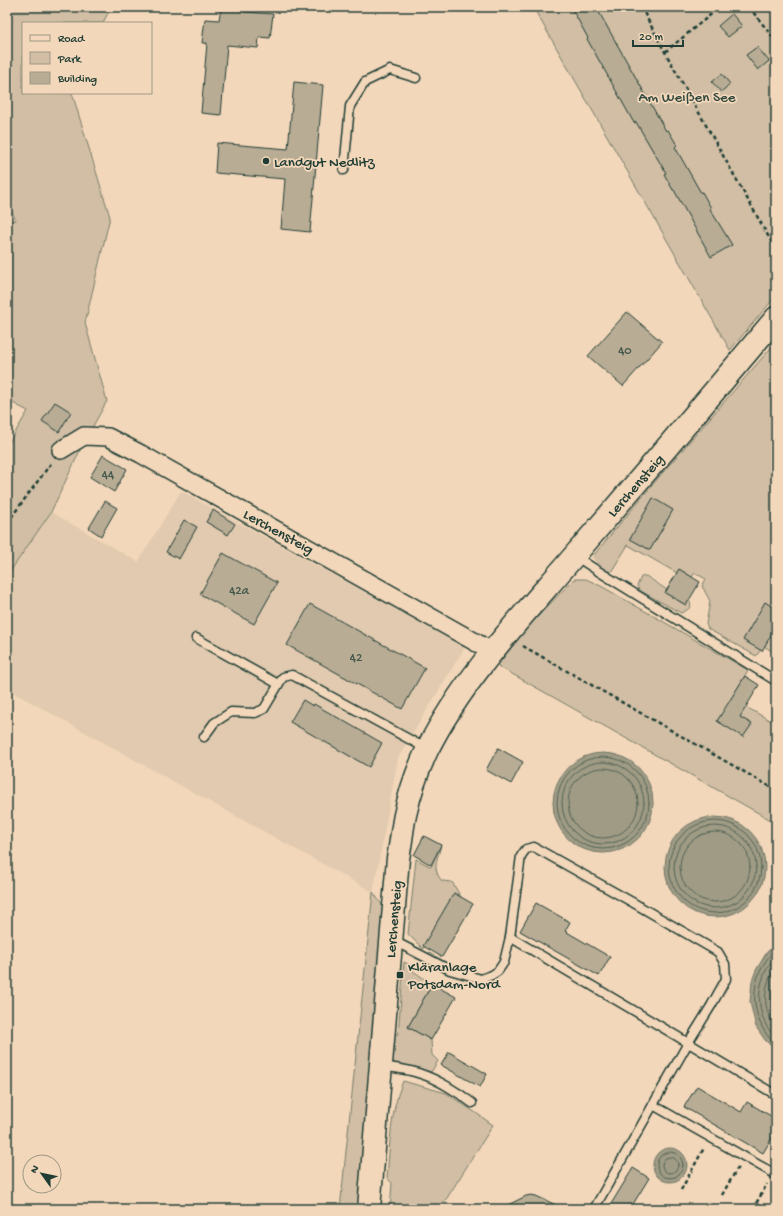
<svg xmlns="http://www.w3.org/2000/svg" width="783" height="1216" viewBox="0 0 783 1216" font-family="'Gochi Hand',sans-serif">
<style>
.built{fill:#e1caaf}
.green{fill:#d1bea4;stroke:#787e6c}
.water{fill:#9f9b85;stroke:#6c7565}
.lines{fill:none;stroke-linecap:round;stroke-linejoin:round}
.shore{stroke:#526354;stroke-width:1}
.building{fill:#b8ac95;stroke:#1f3d34}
.lane-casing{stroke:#1f3d34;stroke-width:11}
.street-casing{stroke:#1f3d34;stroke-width:20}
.secondary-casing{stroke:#1f3d34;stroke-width:25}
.path{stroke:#1f3d34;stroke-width:2.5;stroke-dasharray:4 3;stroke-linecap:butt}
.lane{stroke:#f3d7ba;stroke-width:8}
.street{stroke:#f3d7ba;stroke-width:17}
.secondary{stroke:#f3d7ba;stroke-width:22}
.poi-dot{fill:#1f3d34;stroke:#f3d7ba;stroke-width:1.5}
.labels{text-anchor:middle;stroke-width:3.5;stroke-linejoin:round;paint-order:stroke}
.number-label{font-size:13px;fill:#45594c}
.park-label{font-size:15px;fill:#314a3f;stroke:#f3d7ba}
.poi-label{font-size:15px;fill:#1f3d34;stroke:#f3d7ba;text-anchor:start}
.street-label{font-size:15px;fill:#1f3d34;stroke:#f3d7ba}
</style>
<rect width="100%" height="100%" fill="#f3d7ba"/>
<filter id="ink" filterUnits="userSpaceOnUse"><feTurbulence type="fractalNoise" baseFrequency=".025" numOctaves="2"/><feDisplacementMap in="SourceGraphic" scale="8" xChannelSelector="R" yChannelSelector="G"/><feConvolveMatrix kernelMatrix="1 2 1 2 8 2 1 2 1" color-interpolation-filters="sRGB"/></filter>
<g filter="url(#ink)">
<polygon class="built" points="181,491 465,647 398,758 373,892 7,689 7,576 51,512 138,562"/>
<g class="green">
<polygon points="7,7 111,7 103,23 23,23 23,93 72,93 110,217 85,323 107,401 83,444 51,512 7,576 7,446 28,411 7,400 7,222 16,220 7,202"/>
<polygon points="533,7 776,7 776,296 730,350"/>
<path d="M776,342V654L764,646L756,656L708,629L706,624L710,601L702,586L706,579L695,573L692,577L679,569L677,573L628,545L611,572C602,570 597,563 593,556L664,471Z"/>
<path d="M646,576L667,590L665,593L686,605L689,600C694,608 687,610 681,613L639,590L637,586L641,577Z"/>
<polygon points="574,579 586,579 601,586 748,670 729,703 743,711 746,707 771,721 776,713 776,823 498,666 519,636"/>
<path d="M441,845C438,859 431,868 442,881L452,882L461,897L454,893L423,949L408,934L416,859L431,867Z"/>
<polygon points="373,892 387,912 362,1209 340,1209"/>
<polygon points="404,962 412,966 413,971 432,984 408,1027 431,1040 432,1055 438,1061 431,1072 390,1062 393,1034 398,1034"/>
<path d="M403,1081L446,1093L476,1113L493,1125L447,1198L437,1209H390L392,1183L387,1178C390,1146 390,1111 403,1081Z"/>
</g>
<g class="water">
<circle cx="603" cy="803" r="50"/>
<circle cx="715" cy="867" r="50"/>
<polygon points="776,944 776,1051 765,1040 756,1027 750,1002 752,981 756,970 767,952"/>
<circle cx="670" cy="1165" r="17"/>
</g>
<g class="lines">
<g class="shore">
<circle cx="603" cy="803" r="46"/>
<circle cx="603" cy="803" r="41"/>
<circle cx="603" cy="803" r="35"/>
<circle cx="715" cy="867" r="46"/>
<circle cx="715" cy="867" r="41"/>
<circle cx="715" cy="867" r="35"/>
<path d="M776,949C747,976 748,1019 776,1045"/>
<path d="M776,956C755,978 753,1017 776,1038"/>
<path d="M776,966C762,988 762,1007 776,1030"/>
<circle cx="670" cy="1165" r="13"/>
<circle cx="670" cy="1165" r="8"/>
</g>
</g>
<g class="building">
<polygon points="221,7 244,7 244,12 273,14 270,38 259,37 258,48 227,45 221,115 201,113 207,43 202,43 205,19 219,20"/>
<polygon points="571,7 596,7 666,131 668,130 677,145 675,147 701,193 702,192 711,208 710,209 732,245 711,257 674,190 673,190 664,174 666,173 636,122 634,123 605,71 587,39 588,38"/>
<polygon points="732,14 742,26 728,37 718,26"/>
<polygon points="757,47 769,61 758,70 746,55"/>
<polygon points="722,74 730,84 721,92 712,82"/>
<polygon points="294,82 323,85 310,232 281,229 285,179 215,173 217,143 288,149"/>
<polygon points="627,312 662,342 623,386 588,356"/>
<polygon points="55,402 71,412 59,432 42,421"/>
<polygon points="103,455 127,469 114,492 90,477"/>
<polygon points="653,498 673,510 650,550 630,539"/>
<polygon points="105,501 117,508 101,536 89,528"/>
<polygon points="213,510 235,524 228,535 206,522"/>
<polygon points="184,520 197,527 179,559 166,552"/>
<polygon points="223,553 277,583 254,624 200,594"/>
<polygon points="679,569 700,582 686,605 665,593"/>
<polygon points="765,602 776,609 776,626 762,651 743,640"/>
<polygon points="310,604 425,668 402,709 287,645"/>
<polygon points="745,676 759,685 740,717 752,724 743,737 717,721"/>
<polygon points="303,700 313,706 314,704 382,743 369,767 290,722"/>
<polygon points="498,748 523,762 511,784 486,770"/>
<polygon points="424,836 441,845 431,865 414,855"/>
<polygon points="454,893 473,904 442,957 423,946"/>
<polygon points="536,903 570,922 565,931 610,957 599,976 520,931"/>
<polygon points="432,984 456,997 431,1040 408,1027"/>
<polygon points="449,1052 487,1074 480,1087 441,1065"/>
<polygon points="697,1086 741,1112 747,1102 776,1119 776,1131 763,1153 684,1107"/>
<polygon points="633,1168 649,1178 630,1209 608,1209"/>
<polygon points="531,1195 536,1196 565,1209 500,1209 526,1196"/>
</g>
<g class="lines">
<defs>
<g id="lane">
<polyline points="344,170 350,106 365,82 390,70 416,78"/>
<polyline points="575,556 598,571 776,681"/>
<polyline points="196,638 278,684"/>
<polyline points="204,737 214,723 231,712 255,713 264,709 283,677 292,675 427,749"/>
<polyline points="392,940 450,970 481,979 492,975 498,971 504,962 510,937"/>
<path d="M381,1066C394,1068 408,1069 421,1074C437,1079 458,1092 472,1103"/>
<polyline points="653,1105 773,1173 776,1169"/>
<polyline points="594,1209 688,1043 711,1006 726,979 725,964 718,952 632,902 534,847 526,849 521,856 510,937 776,1095"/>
</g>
<polyline id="street" points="61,450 84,436 108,437 141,454 493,652"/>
<path id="secondary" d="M369,1209L398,858C401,844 402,829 405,815C410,792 418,769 428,748C464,677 522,617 574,556C642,477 709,398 776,318"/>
</defs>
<use href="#lane" class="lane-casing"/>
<use href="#street" class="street-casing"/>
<use href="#secondary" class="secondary-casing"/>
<g class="path">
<polyline points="641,7 665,52 776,250"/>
<polyline points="749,7 776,41"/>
<polyline points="665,52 720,7"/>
<polyline points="7,523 52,462"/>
<polyline points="523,646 776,790"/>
<polyline points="681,1190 704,1148"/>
<polyline points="722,1195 738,1167"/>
<polyline points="753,1209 767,1184"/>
</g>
<use href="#lane" class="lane"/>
<use href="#street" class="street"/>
<use href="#secondary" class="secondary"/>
</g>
</g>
<g class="poi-dot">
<circle cx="266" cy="161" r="4"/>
<rect x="396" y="971" width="8" height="8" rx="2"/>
</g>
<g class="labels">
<g class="number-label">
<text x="625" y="354">40</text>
<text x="108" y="478">44</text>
<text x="239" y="594">42a</text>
<text x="356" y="661">42</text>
</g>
<g class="park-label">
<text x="687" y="101">Am Weißen See</text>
</g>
<g class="poi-label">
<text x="274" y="166">Landgut Nedlitz</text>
<text x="408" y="971">Kläranlage<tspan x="408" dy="17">Potsdam-Nord</tspan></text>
</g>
<g class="street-label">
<text transform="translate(635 485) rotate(-49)" y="5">Lerchensteig</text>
<text transform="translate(279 531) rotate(29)" y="5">Lerchensteig</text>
<text transform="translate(393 919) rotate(-85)" y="5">Lerchensteig</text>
</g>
</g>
<rect width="783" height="1216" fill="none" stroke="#f3d7ba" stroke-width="24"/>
<rect x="12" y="12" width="759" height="1192" fill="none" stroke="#1f3d34" stroke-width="1.5" filter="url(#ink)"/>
<rect x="22" y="22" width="130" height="72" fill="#f3d7ba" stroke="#9e9984"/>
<rect x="30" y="35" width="20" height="6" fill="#f3d7ba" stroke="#9e9984"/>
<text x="58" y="42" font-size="12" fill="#1f3d34">Road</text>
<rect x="30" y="52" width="20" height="12" fill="#d1bea4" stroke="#9e9984"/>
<text x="58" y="62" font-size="12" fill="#1f3d34">Park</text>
<rect x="30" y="72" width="20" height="12" fill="#b8ac95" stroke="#9e9984"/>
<text x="58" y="82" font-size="12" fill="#1f3d34">Building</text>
<g transform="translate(42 1174) rotate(303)"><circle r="19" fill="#f3d7ba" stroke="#9e9984"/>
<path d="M0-3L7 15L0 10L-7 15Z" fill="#1f3d34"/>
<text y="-6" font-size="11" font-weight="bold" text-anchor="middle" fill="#1f3d34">N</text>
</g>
<path d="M633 40v6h50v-6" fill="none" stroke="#1f3d34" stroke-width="2"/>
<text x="639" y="40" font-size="12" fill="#1f3d34" stroke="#f3d7ba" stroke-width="3" paint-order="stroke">20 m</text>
</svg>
